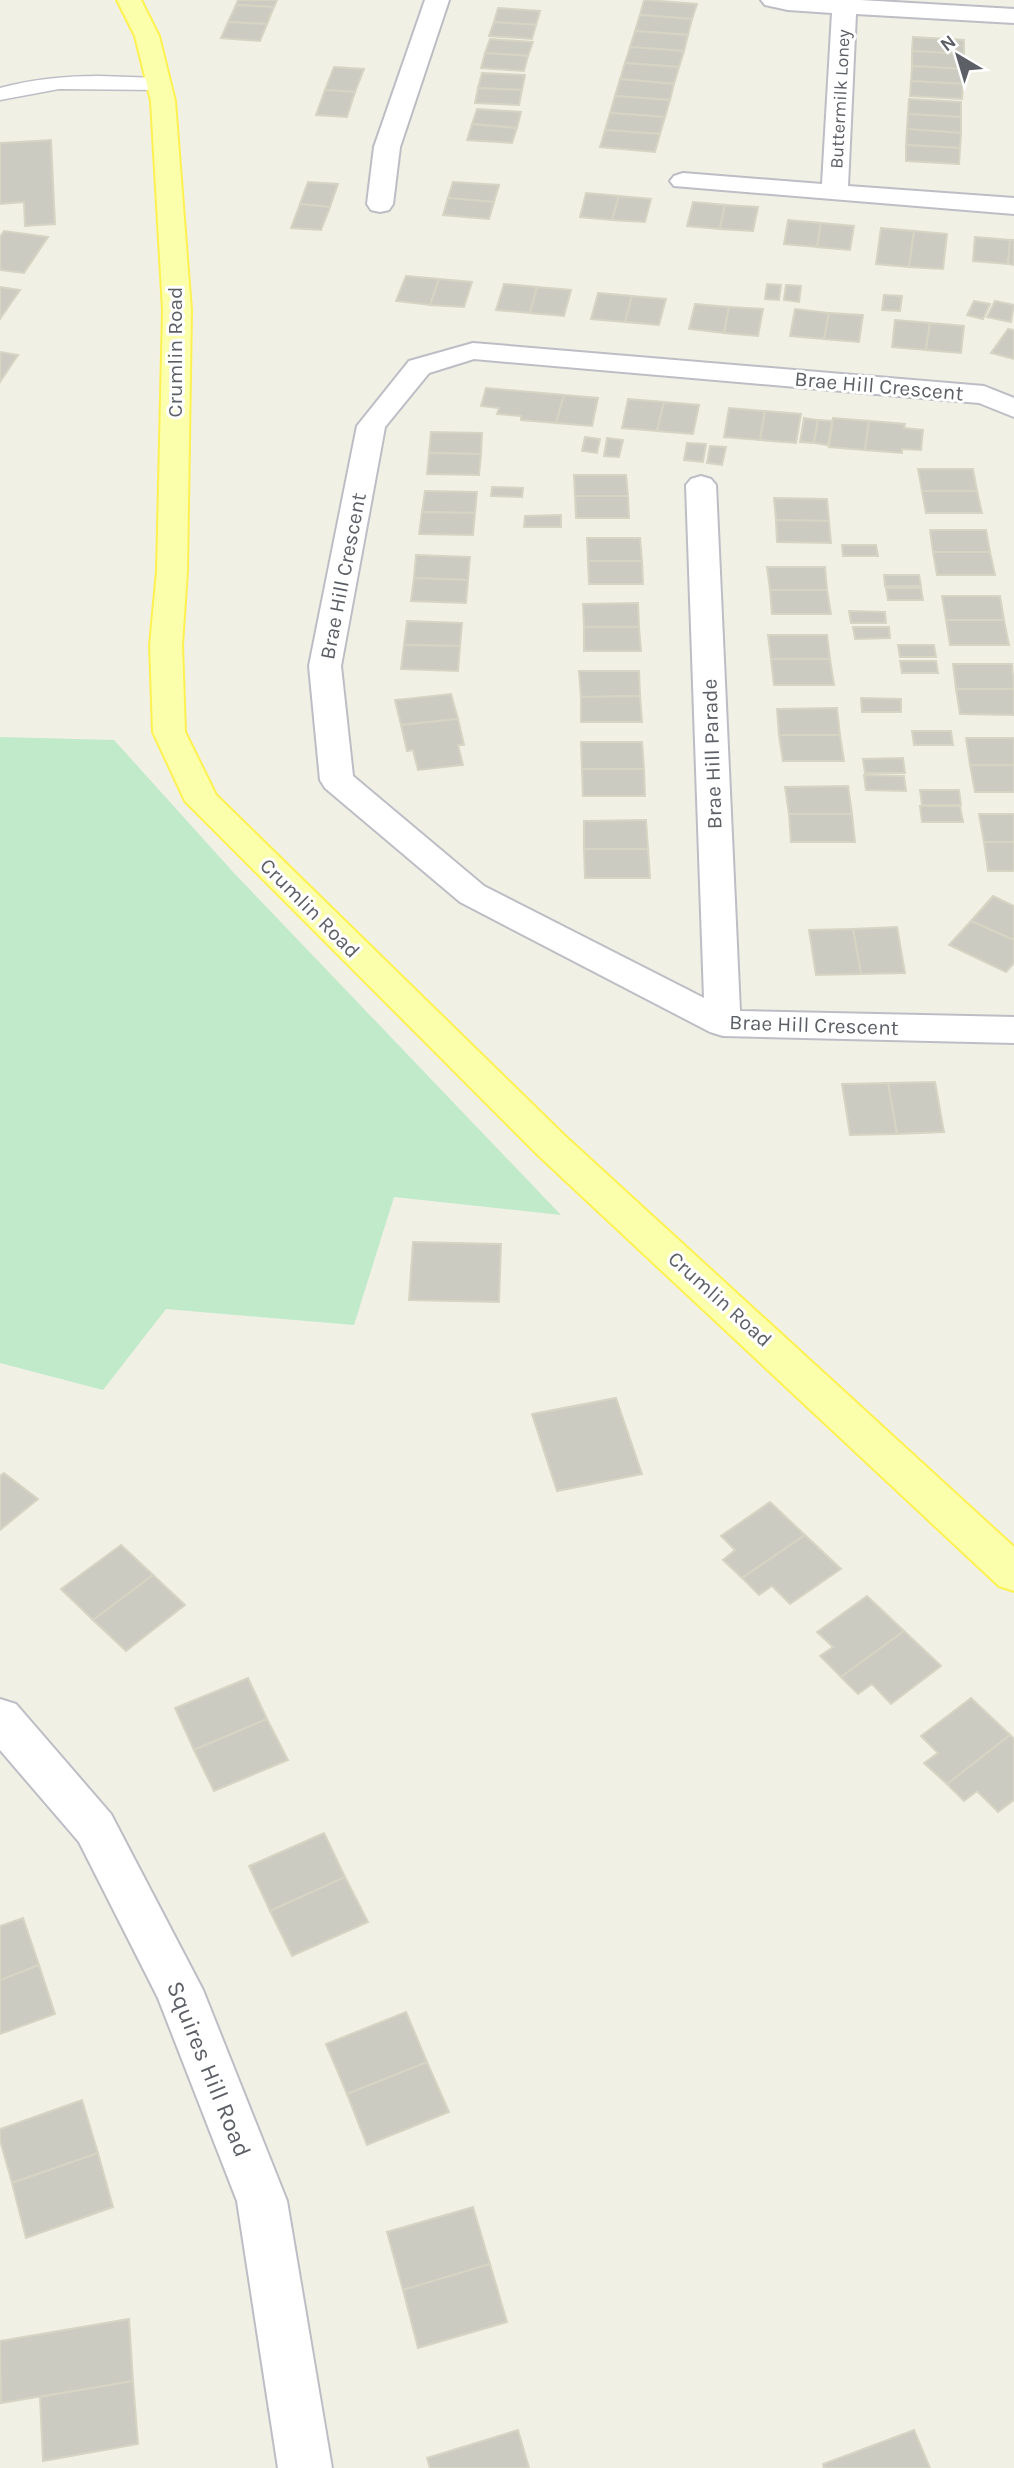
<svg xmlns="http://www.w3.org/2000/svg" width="1014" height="2468" viewBox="0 0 1014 2468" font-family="Karla,sans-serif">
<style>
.green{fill:#c0eac9}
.building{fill:#cccbc2;stroke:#d6d4c3;stroke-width:2}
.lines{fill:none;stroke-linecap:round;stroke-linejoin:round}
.lane-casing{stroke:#bdbec5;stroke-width:3}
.street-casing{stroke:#bdbec5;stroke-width:4}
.primary-casing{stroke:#fdf151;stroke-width:4}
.lane{fill:#fff;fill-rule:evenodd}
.street{fill:#fff;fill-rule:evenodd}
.primary{fill:#fbffac;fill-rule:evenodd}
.labels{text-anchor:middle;stroke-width:6;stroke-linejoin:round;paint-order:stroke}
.far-street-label{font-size:18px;fill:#5d5f67;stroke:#fff}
.street-label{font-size:21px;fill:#5d5f67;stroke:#fff}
.near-street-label{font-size:24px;fill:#5d5f67;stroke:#fff}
</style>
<rect width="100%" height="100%" fill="#f0f0e5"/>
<polygon class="green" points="0,737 114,740 234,873 561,1215 394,1197 354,1325 166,1309 103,1390 0,1363"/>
<g class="building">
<polygon points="238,0 277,0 274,7 236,5"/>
<polygon points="644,0 647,0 697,4 692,19 640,15"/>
<polygon points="236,5 274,7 267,24 228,22"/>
<polygon points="498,8 540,11 536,25 494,22"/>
<polygon points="640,15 692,19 688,35 635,31"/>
<polygon points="228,22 267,24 260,41 221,38"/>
<polygon points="494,22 536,25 532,39 489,36"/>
<polygon points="635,31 688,35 684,51 630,47"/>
<polygon points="913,37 964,40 964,54 912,51"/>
<polygon points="490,39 533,42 528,56 485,53"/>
<polygon points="630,47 684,51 679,67 625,63"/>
<polygon points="912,51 964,54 963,69 912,66"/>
<polygon points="485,53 528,56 524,71 481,68"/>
<polygon points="625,63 679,67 674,84 620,79"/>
<polygon points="912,66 963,69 963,84 911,81"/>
<polygon points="334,67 364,69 355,92 325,90"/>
<polygon points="482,73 525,75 522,90 478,88"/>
<polygon points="620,79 674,84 670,100 615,96"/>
<polygon points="911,81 963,84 962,99 910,96"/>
<polygon points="478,88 522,90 519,105 475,103"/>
<polygon points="325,90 355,92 347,117 316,115"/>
<polygon points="615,96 670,100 665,117 610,113"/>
<polygon points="909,99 961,102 961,117 908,114"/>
<polygon points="477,109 521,112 517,128 472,124"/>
<polygon points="610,113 665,117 660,134 605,130"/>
<polygon points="908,114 961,117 961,133 907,129"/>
<polygon points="472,124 517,128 512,143 467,140"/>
<polygon points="907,129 961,133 960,148 906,145"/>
<polygon points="605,130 660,134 655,152 600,147"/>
<polygon points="51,140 55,224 25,226 24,202 0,204 0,143"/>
<polygon points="906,145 960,148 959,164 906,161"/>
<polygon points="308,182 338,184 330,207 300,204"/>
<polygon points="453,182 499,185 494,202 448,198"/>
<polygon points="586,193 619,196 612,220 580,217"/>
<polygon points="619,196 651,199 645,222 612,220"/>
<polygon points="448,198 494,202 489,219 443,215"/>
<polygon points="693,202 725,205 720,229 687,226"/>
<polygon points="300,204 330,207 321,230 291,228"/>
<polygon points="725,205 758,207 753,231 720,229"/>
<polygon points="788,220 821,223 817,247 784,244"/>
<polygon points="821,223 854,226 850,250 817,247"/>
<polygon points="881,228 914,231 909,267 876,264"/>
<polygon points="4,231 48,237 24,273 0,270 0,237"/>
<polygon points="914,231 947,234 943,269 909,267"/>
<polygon points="975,237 1010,240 1008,264 973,261"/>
<polygon points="1010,240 1014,240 1014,265 1008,264"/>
<polygon points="406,276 439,279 430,305 396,301"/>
<polygon points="439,279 472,282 464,307 430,305"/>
<polygon points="504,284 537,287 530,313 496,310"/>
<polygon points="767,284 781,285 779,300 765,299"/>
<polygon points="786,285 801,286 799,302 784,300"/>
<polygon points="0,287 20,290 0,319"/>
<polygon points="537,287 571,290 564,316 530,313"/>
<polygon points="598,293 632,296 625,322 591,319"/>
<polygon points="884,295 902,296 900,311 882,310"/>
<polygon points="632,296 666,299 659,325 625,322"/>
<polygon points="974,301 990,304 983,319 967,315"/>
<polygon points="995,301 1014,305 1011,322 987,317"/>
<polygon points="695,304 729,307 724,333 689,329"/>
<polygon points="729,307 763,309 758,336 724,333"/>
<polygon points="795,309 829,313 824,339 790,336"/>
<polygon points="829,313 863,315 859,342 824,339"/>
<polygon points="895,320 930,323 926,350 892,347"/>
<polygon points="930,323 964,326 961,353 926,350"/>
<polygon points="1008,329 1014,330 1014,359 991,353"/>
<polygon points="0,352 18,355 0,382"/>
<polygon points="486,388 564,395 556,423 521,420 521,416 497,414 499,408 481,406"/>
<polygon points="564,395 598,398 592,426 556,423"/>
<polygon points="628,399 664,402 657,431 622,428"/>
<polygon points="664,402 699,405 693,434 657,431"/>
<polygon points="729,408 765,411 760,440 724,437"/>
<polygon points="765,411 801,414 796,443 760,440"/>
<polygon points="804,418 818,420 814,443 800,442"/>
<polygon points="833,418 869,421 865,450 829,447"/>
<polygon points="818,420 832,421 828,445 814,443"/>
<polygon points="869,421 905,424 904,428 923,430 921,450 902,449 902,453 865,450"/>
<polygon points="431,432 482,433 481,454 429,453"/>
<polygon points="585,437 600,439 597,453 582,451"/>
<polygon points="607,438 623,440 619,457 604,456"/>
<polygon points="687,443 706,444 703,462 684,460"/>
<polygon points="710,446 726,447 722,465 707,463"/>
<polygon points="429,453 481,454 479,475 427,474"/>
<polygon points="918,469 973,469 977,491 922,491"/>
<polygon points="574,475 626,475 628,496 575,496"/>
<polygon points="492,487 523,488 522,497 491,496"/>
<polygon points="425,491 477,492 475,513 422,512"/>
<polygon points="922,491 977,491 982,513 926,513"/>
<polygon points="575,496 628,496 629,518 576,518"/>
<polygon points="774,498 827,499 829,521 776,520"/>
<polygon points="422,512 475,513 473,535 419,534"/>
<polygon points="561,515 561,527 524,527 525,516"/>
<polygon points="776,520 829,521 831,543 777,542"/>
<polygon points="930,530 986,530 990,552 933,552"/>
<polygon points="587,538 640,538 642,561 588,561"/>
<polygon points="842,545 876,545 878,556 843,556"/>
<polygon points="933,552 990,552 995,575 937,575"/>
<polygon points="416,555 470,557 468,580 414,578"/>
<polygon points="588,561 642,561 643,584 589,584"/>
<polygon points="767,567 825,567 827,590 770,590"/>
<polygon points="884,575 919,575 921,586 885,586"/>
<polygon points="414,578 468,580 466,603 411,601"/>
<polygon points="886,588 921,588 923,600 888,600"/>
<polygon points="770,590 827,590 831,614 772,614"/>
<polygon points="942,596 1000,596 1004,620 946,620"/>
<polygon points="638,603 639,627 584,627 583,604"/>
<polygon points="849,611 885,612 886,623 851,623"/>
<polygon points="946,620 1004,620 1009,645 950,645"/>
<polygon points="407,621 462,623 460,646 404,645"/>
<polygon points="584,627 639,627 641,651 584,651"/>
<polygon points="853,627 889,627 890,638 855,639"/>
<polygon points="768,635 827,635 830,659 771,659"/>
<polygon points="404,645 460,646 458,671 401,669"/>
<polygon points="898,645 934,645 936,657 900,657"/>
<polygon points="771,659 830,659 834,685 774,685"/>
<polygon points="900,661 936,661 938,673 902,673"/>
<polygon points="953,664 1012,664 1014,689 956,689"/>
<polygon points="579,671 639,671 640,696 581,697"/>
<polygon points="956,689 1014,689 1014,715 960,714"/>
<polygon points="451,694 458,719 401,725 395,700"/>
<polygon points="640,696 642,722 581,722 581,697"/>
<polygon points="861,698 901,699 901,712 862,712"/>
<polygon points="837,708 840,735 779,735 777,709"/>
<polygon points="458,719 464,745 458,745 463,765 418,770 413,750 407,751 401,725"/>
<polygon points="912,731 951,731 953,745 914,745"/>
<polygon points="779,735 840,735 844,761 783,761"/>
<polygon points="966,738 1014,738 1014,765 970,765"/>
<polygon points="581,742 642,742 644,769 582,769"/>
<polygon points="903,758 905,773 865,773 863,759"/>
<polygon points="970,765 1014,765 1014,792 975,792"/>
<polygon points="582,769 644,769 645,796 583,796"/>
<polygon points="864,775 904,776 906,791 866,790"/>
<polygon points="848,786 852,814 789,814 785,787"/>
<polygon points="920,790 959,790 961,805 922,805"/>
<polygon points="920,806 960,806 963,822 922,822"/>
<polygon points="789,814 852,814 855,842 791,842"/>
<polygon points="979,814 1014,814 1014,842 984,842"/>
<polygon points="646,820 648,849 584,849 584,821"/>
<polygon points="984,842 1014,842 1014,871 988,871"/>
<polygon points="584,849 648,849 650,878 585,878"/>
<polygon points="993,896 1014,906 1014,940 971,921"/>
<polygon points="971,921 1014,940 1014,963 1006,972 949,945"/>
<polygon points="897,927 905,973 861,974 853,929"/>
<polygon points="853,929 861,974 816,975 809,930"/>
<polygon points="935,1082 944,1132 897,1134 888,1083"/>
<polygon points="888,1083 897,1134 850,1135 842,1084"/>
<polygon points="413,1242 501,1244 499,1302 409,1300"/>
<polygon points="616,1398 642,1474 557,1491 532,1414"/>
<polygon points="4,1473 38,1499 0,1530 0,1476"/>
<polygon points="770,1502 805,1535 742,1578 723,1560 735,1550 721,1536"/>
<polygon points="805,1535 841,1569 790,1604 772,1586 759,1595 742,1578"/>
<polygon points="121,1545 153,1575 93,1620 61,1589"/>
<polygon points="153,1575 185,1605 126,1651 93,1620"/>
<polygon points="867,1596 904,1631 841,1677 820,1656 833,1647 817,1632"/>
<polygon points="904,1631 941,1666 891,1704 872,1684 858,1694 841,1677"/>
<polygon points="248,1678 267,1719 194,1750 175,1708"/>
<polygon points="971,1698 1010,1735 947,1784 924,1763 938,1753 921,1736"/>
<polygon points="267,1719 288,1760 214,1791 194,1750"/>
<polygon points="1010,1735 1014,1739 1014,1800 998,1812 977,1791 964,1801 947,1784"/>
<polygon points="324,1833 345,1877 270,1911 249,1866"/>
<polygon points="345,1877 368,1922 292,1956 270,1911"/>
<polygon points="23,1918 39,1965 0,1980 0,1926"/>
<polygon points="39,1965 55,2014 0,2034 0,1980"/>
<polygon points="406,2012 427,2062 347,2094 326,2044"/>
<polygon points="427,2062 449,2112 367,2145 347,2094"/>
<polygon points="82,2100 98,2153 12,2183 0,2140 0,2129"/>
<polygon points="98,2153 113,2207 26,2238 12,2183"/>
<polygon points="473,2207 490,2264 403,2290 387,2232"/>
<polygon points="490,2264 507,2322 418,2348 403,2290"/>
<polygon points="129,2319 133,2381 1,2403 0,2341"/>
<polygon points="133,2381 138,2444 43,2461 40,2397"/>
<polygon points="518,2430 529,2468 430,2468 427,2458"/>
<polygon points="914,2430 930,2468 824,2468 823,2464"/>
</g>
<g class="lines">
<defs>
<path id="lane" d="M99,76L159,78L166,80L169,84L166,88L159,90L59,89L0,100V88C33,79 65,76 99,76Z"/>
<g id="street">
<polygon points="425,0 449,0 400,147 393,204 389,210 380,212 371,210 367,204 374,147"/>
<polygon points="761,0 860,0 1014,9 1014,23 856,14 848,186 1014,198 1014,214 674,186 670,181 674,176 683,173 822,184 832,13 788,10 765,5"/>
<polygon points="473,343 984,386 1014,398 1014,417 979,403 474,359 429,373 385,427 341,666 353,776 484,886 704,998 686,485 691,479 701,476 711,479 716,485 740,1011 1014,1017 1014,1043 723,1036 710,1032 460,902 325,788 320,780 309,666 357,426 409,361"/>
<polygon points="0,1699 16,1704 111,1814 203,1990 287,2201 332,2468 278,2468 237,2201 158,1998 79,1842 0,1750"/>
</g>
<polygon id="primary" points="117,0 141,0 159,36 175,101 191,310 187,571 182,645 185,732 216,795 565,1136 1014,1547 1014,1591 999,1586 539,1156 185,801 153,732 150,645 157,571 163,310 151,101 135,36"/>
</defs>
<use href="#lane" class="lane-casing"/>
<use href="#street" class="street-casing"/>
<use href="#primary" class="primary-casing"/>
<use href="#lane" class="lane"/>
<use href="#street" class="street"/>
<use href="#primary" class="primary"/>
</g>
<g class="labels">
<g class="far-street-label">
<text transform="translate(840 99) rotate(-87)" y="6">Buttermilk Loney</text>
</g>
<g class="street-label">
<text transform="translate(175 352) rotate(-90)" y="7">Crumlin Road</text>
<text transform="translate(879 386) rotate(5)" y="7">Brae Hill Crescent</text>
<text transform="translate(343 576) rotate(-79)" y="7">Brae Hill Crescent</text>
<text transform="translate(712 754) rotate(-92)" y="7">Brae Hill Parade</text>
<text transform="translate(310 908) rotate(45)" y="7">Crumlin Road</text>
<text transform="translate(814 1025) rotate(2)" y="7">Brae Hill Crescent</text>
<text transform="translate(720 1299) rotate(42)" y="7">Crumlin Road</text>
</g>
<g class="near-street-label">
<text transform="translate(209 2069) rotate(68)" y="8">Squires Hill Road</text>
</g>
</g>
<g transform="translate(958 56) rotate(322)" stroke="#ffffff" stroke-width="5" paint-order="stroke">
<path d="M0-5L12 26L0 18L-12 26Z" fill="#5d5f67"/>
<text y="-10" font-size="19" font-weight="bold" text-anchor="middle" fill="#5d5f67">N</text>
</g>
</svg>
